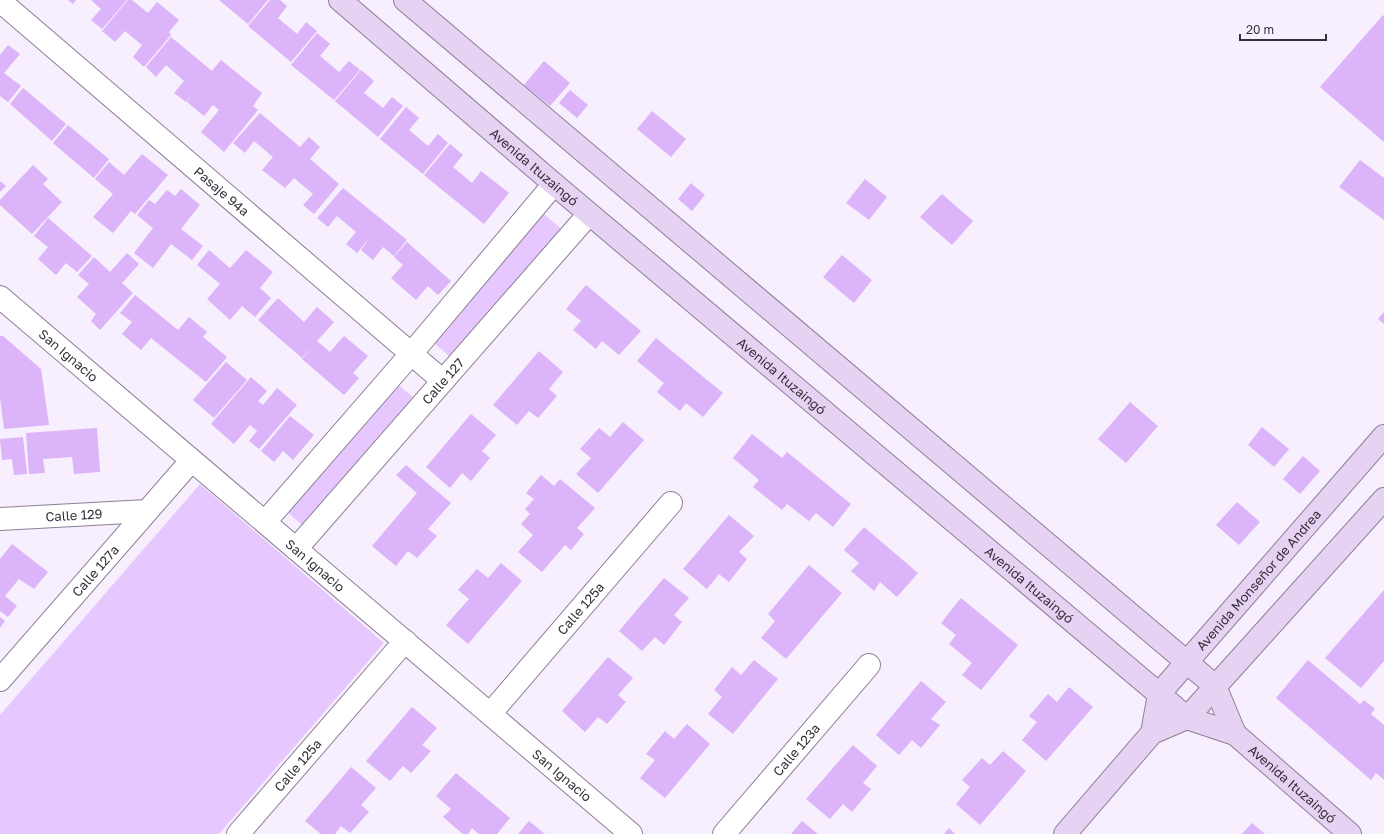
<svg xmlns="http://www.w3.org/2000/svg" width="1384" height="834" viewBox="0 0 1384 834" font-family="'Golos Text',sans-serif">
<style>
.green{fill:#e7c8fe}
.building{fill:#dcb4f9}
.lines{fill:none;stroke-linecap:round;stroke-linejoin:round}
.street-casing{stroke:#8c7f96;stroke-width:24}
.secondary-casing{stroke:#8c7f96;stroke-width:24}
.street{stroke:#fff;stroke-width:22}
.secondary{stroke:#e6d2f2;stroke-width:22}
.labels{text-anchor:middle;stroke-width:3;stroke-linejoin:round;paint-order:stroke}
.street-label{font-size:13px;fill:#342f39;stroke:#f7eefe}
</style>
<rect width="100%" height="100%" fill="#f7eefe"/>
<g class="green">
<polygon points="544,214 561,229 450,357 433,342"/>
<polygon points="396,383 413,397 302,525 285,510"/>
<polygon points="200,484 384,643 219,834 0,834 0,715"/>
</g>
<g class="building">
<polygon points="68,0 76,0 73,4"/>
<polygon points="91,0 127,0 102,29 91,20 101,9"/>
<polygon points="128,0 132,0 148,13 157,2 179,20 169,32 171,35 144,67 133,57 142,45 125,31 115,42 102,31"/>
<polygon points="219,0 268,0 248,24"/>
<polygon points="270,0 280,0 287,6 278,18 297,34 306,22 317,31 291,62 248,26"/>
<polygon points="1383,15 1384,16 1384,142 1320,87"/>
<polygon points="317,33 330,44 320,56 339,72 349,61 360,70 334,100 291,65"/>
<polygon points="171,37 212,71 221,60 262,93 253,106 258,110 224,152 201,132 219,110 213,105 204,116 187,102 194,92 186,102 174,93 184,81 166,65 156,77 146,67"/>
<polygon points="8,45 20,54 4,73 21,86 8,102 0,96 0,55"/>
<polygon points="544,61 570,83 550,106 524,85"/>
<polygon points="361,70 374,81 364,93 383,108 392,97 403,106 378,137 335,101"/>
<polygon points="23,88 66,124 52,141 10,104"/>
<polygon points="570,90 588,105 577,118 559,103"/>
<polygon points="406,107 419,118 409,130 428,146 438,134 448,143 423,174 380,139"/>
<polygon points="652,111 686,139 671,157 637,129"/>
<polygon points="260,113 300,147 309,137 320,147 310,159 339,184 314,214 303,205 313,194 294,178 285,188 262,170 273,157 254,141 245,153 233,143"/>
<polygon points="68,125 109,159 94,178 53,143"/>
<polygon points="450,144 463,155 453,167 472,183 481,171 509,193 484,224 424,175"/>
<polygon points="142,154 168,175 135,214 131,211 113,233 93,217 113,194 95,179 109,162 124,175"/>
<polygon points="1360,160 1384,178 1384,220 1339,187"/>
<polygon points="33,165 48,179 43,184 62,202 32,234 0,205 0,200"/>
<polygon points="865,179 887,197 869,220 846,203"/>
<polygon points="0,181 6,186 0,192"/>
<polygon points="691,183 705,195 692,211 678,199"/>
<polygon points="343,188 407,240 394,256 383,247 373,260 361,250 371,236 357,253 346,244 356,232 337,216 328,227 317,218"/>
<polygon points="181,189 200,205 181,229 203,246 192,260 171,244 153,268 134,253 153,228 137,215 149,200 155,204 167,190 175,196"/>
<polygon points="942,194 973,221 952,245 920,217"/>
<polygon points="48,218 92,256 77,272 66,263 56,275 38,259 48,247 34,236"/>
<polygon points="407,242 451,281 438,295 428,286 416,300 391,278 403,265 394,257"/>
<polygon points="209,250 230,268 246,250 273,272 260,288 271,298 255,317 242,306 230,320 207,299 220,284 197,265"/>
<polygon points="127,253 139,264 122,283 133,293 100,330 91,321 96,314 77,297 89,284 78,275 94,257 110,272"/>
<polygon points="842,255 872,280 854,303 823,277"/>
<polygon points="586,285 641,331 619,355 602,341 596,349 573,330 581,321 566,309"/>
<polygon points="135,295 178,330 189,317 207,332 203,337 227,357 206,382 151,338 141,350 122,334 132,322 120,313"/>
<polygon points="278,298 304,322 317,307 334,322 317,341 330,352 344,336 368,356 353,373 359,378 344,395 302,359 314,345 302,358 258,320"/>
<polygon points="1384,312 1384,324 1378,319"/>
<polygon points="0,336 3,336 41,369 49,425 4,429 0,398"/>
<polygon points="656,338 723,393 703,417 686,403 680,411 657,392 664,383 637,361"/>
<polygon points="539,351 563,372 549,389 557,396 538,418 529,411 517,425 493,405"/>
<polygon points="226,362 247,380 214,418 193,400"/>
<polygon points="251,377 267,391 258,401 263,405 277,388 297,405 259,449 249,441 257,431 250,425 234,444 211,424"/>
<polygon points="1130,402 1158,426 1126,463 1098,439"/>
<polygon points="471,414 496,435 482,451 490,458 471,481 462,473 450,488 426,467"/>
<polygon points="290,416 314,435 293,460 283,451 274,462 261,451"/>
<polygon points="623,422 644,440 598,493 576,474 591,458 580,449 599,428 610,437"/>
<polygon points="1262,427 1289,449 1274,467 1248,445"/>
<polygon points="97,428 100,472 74,474 72,457 43,459 45,473 29,474 26,433"/>
<polygon points="752,434 782,458 787,452 851,504 833,527 816,513 809,521 787,504 782,510 753,487 759,480 733,458"/>
<polygon points="23,437 27,474 14,475 12,459 2,460 0,439"/>
<polygon points="1303,456 1320,471 1300,494 1283,479"/>
<polygon points="406,465 451,503 428,529 437,536 417,558 408,551 396,566 372,546 417,493 396,475"/>
<polygon points="541,475 554,486 560,479 595,508 577,528 584,534 571,550 565,545 542,572 518,552 533,535 521,524 530,514 525,509 534,499 526,493"/>
<polygon points="1237,502 1260,522 1239,545 1216,525"/>
<polygon points="729,515 754,536 739,552 747,559 729,582 719,574 707,589 683,569"/>
<polygon points="864,527 918,573 897,597 880,582 874,591 851,571 859,563 844,550"/>
<polygon points="12,544 48,572 34,589 19,579 5,596 17,606 8,617 0,611 0,559"/>
<polygon points="501,563 522,581 468,644 446,625 469,599 458,590 477,569 488,578"/>
<polygon points="809,565 842,593 786,659 761,638 775,621 768,614"/>
<polygon points="664,578 689,598 674,615 682,622 664,645 655,637 642,651 619,631"/>
<polygon points="1384,590 1384,661 1361,688 1325,658"/>
<polygon points="961,598 1018,645 981,690 962,675 972,663 949,644 956,635 941,623"/>
<polygon points="0,617 5,621 0,628"/>
<polygon points="608,657 633,678 618,695 626,702 607,724 598,717 585,732 562,711"/>
<polygon points="754,660 778,679 733,734 708,714 722,697 714,690 732,667 741,675"/>
<polygon points="1308,660 1360,704 1364,700 1375,709 1371,714 1384,725 1384,780 1376,773 1371,780 1276,698"/>
<polygon points="921,681 946,702 931,719 940,725 921,748 912,740 899,755 876,735"/>
<polygon points="1069,687 1093,707 1046,761 1022,740 1037,722 1029,716 1048,694 1057,702"/>
<polygon points="412,707 437,728 422,745 431,751 411,773 403,766 390,781 366,761"/>
<polygon points="687,724 710,744 665,798 640,778 655,760 646,754 665,731 674,739"/>
<polygon points="853,745 877,766 863,783 871,789 852,812 843,804 830,819 806,799"/>
<polygon points="1003,751 1026,771 980,825 956,804 970,787 962,780 982,758 990,765"/>
<polygon points="351,767 376,788 361,805 369,812 350,833 341,826 335,834 321,834 305,821"/>
<polygon points="456,773 510,818 497,834 479,834 472,828 468,834 463,834 443,817 451,809 436,796"/>
<polygon points="529,821 545,834 518,834"/>
<polygon points="802,821 818,834 791,834"/>
<polygon points="1252,823 1265,834 1242,834"/>
<polygon points="949,828 955,834 944,834"/>
</g>
<g class="lines">
<defs>
<g id="street">
<path id="s1" d="M0,1L443,381"/>
<path id="s2" d="M0,297L631,834"/>
<path id="s3" d="M0,519L147,511"/>
<polyline points="265,522 411,354 554,184"/>
<path id="s4" d="M296,549L589,214"/>
<path id="s5" d="M0,680L191,461"/>
<path id="s6" d="M490,714L671,503"/>
<path id="s7" d="M238,834L405,641"/>
<path id="s8" d="M724,834L869,665"/>
</g>
<g id="secondary">
<path id="s9" d="M340,0L554,184L1172,705L1187,718L1235,734L1350,834"/>
<polyline points="405,0 1215,686 1235,734"/>
<path id="s10" d="M1152,733L1159,694L1384,436"/>
<polyline points="1065,834 1152,733 1187,718 1384,499"/>
</g>
</defs>
<use href="#street" class="street-casing"/>
<use href="#secondary" class="secondary-casing"/>
<use href="#street" class="street"/>
<use href="#secondary" class="secondary"/>
</g>
<g class="labels">
<g class="street-label">
<text dy="5" stroke="none"><textPath href="#s9" startOffset="256">Avenida Ituzaingó</textPath></text>
<text dy="5" stroke="none"><textPath href="#s1" startOffset="292">Pasaje 94a</textPath></text>
<text dy="5" stroke="none"><textPath href="#s2" startOffset="90">San Ignacio</textPath></text>
<text dy="5" stroke="none"><textPath href="#s9" startOffset="580">Avenida Ituzaingó</textPath></text>
<text dy="5" stroke="none"><textPath href="#s4" startOffset="223">Calle 127</textPath></text>
<text dy="5" stroke="none"><textPath href="#s3" startOffset="74">Calle 129</textPath></text>
<text dy="5" stroke="none"><textPath href="#s2" startOffset="414">San Ignacio</textPath></text>
<text dy="5" stroke="none"><textPath href="#s5" startOffset="145">Calle 127a</textPath></text>
<text dy="5" stroke="none"><textPath href="#s10" startOffset="191">Avenida Monseñor de Andrea</textPath></text>
<text dy="5" stroke="none"><textPath href="#s9" startOffset="904">Avenida Ituzaingó</textPath></text>
<text dy="5" stroke="none"><textPath href="#s6" startOffset="139">Calle 125a</textPath></text>
<text dy="5" stroke="none"><textPath href="#s8" startOffset="111">Calle 123a</textPath></text>
<text dy="5" stroke="none"><textPath href="#s7" startOffset="91">Calle 125a</textPath></text>
<text dy="5" stroke="none"><textPath href="#s2" startOffset="738">San Ignacio</textPath></text>
<text dy="5" stroke="none"><textPath href="#s9" startOffset="1237">Avenida Ituzaingó</textPath></text>
</g>
</g>
<path d="M1240 34v6h86v-6" fill="none" stroke="#342f39" stroke-width="2"/>
<text x="1246" y="34" font-size="12" fill="#342f39" stroke="#f7eefe" stroke-width="3" paint-order="stroke">20 m</text>
</svg>
